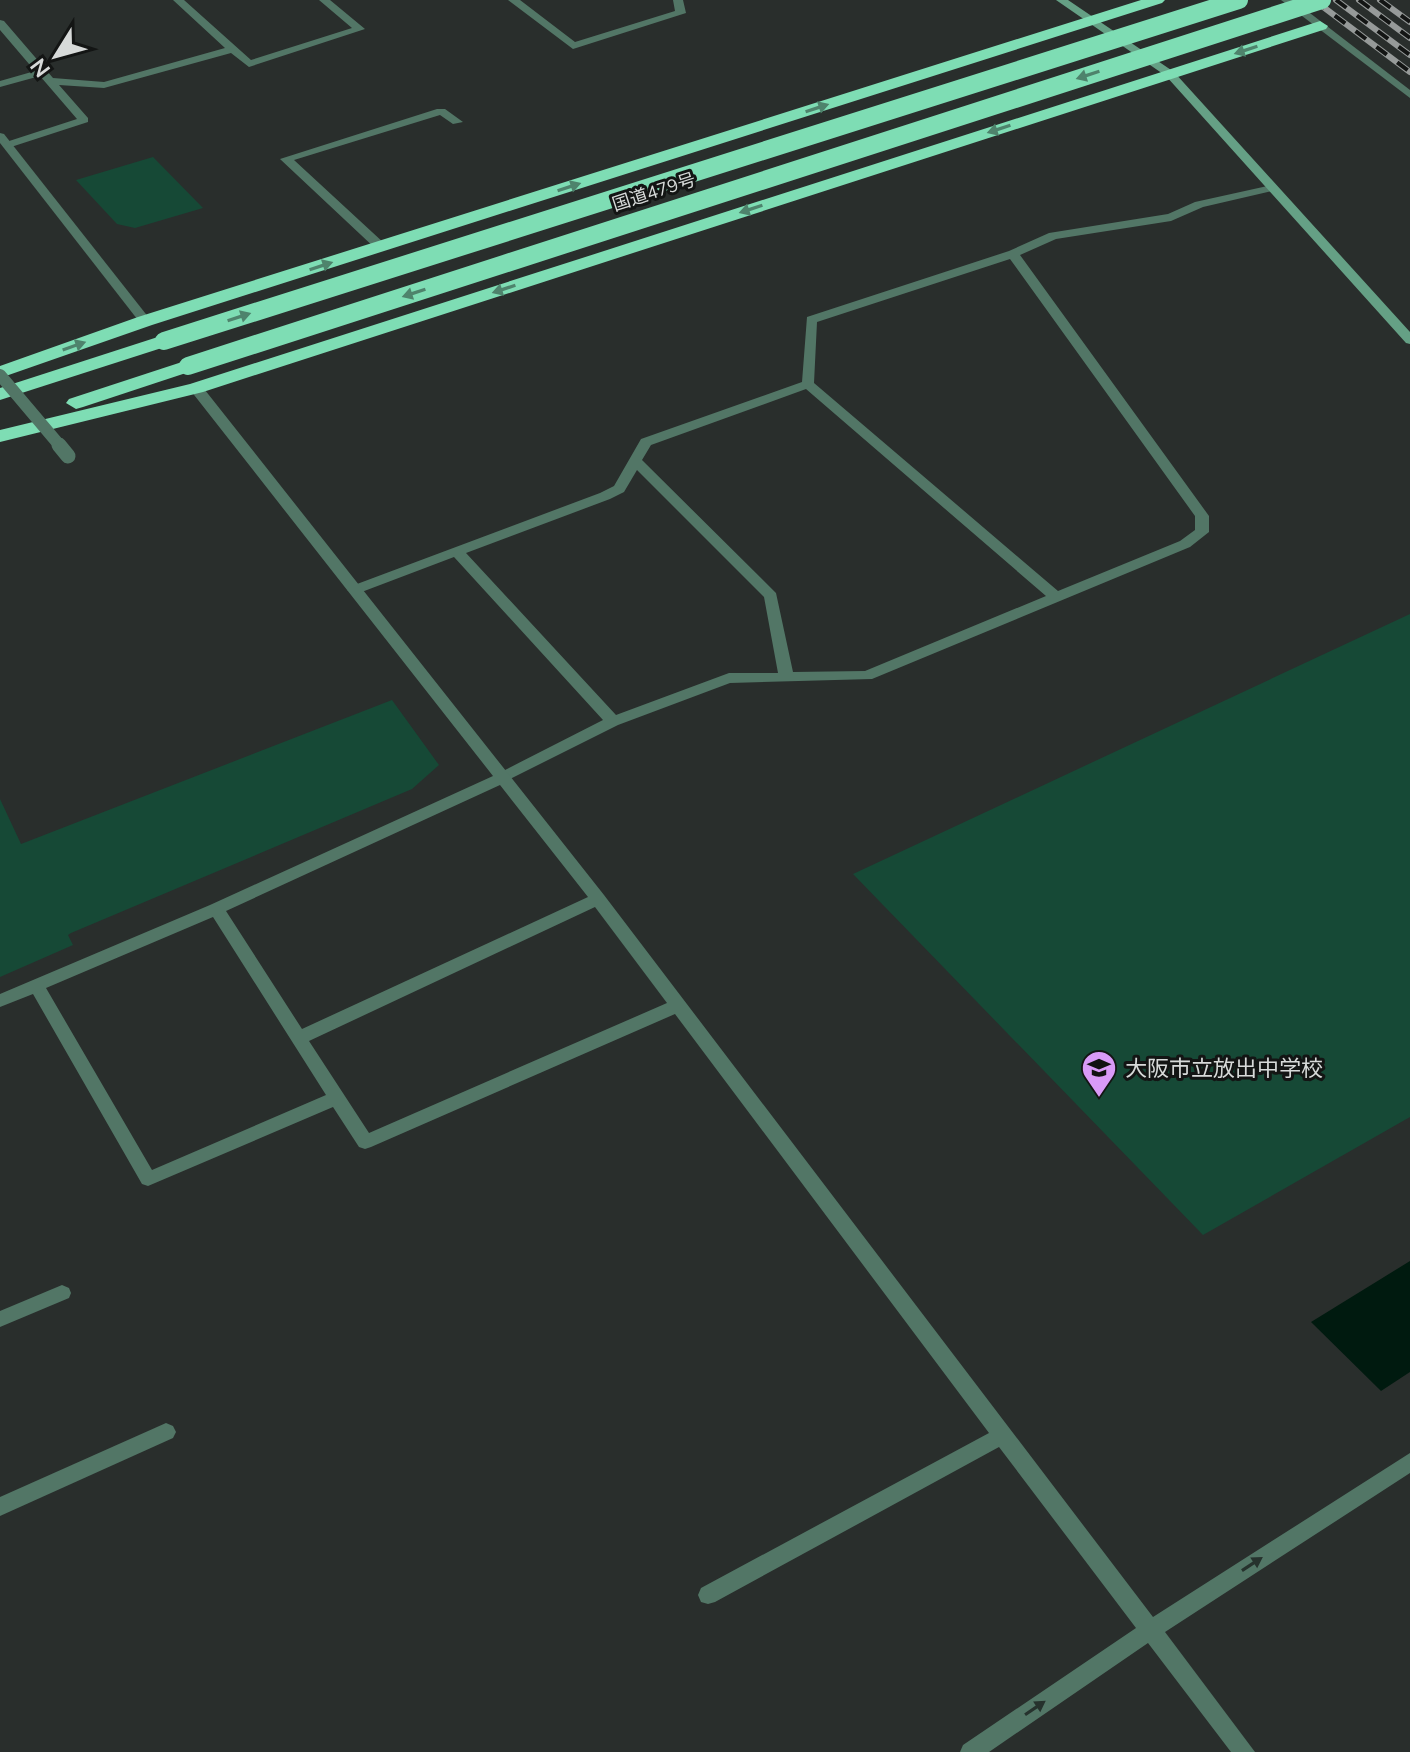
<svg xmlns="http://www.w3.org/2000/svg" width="1410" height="1752" viewBox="0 0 1410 1752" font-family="'Nunito Sans','Noto Sans JP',sans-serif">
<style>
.green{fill:#164936}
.water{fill:#001a0f}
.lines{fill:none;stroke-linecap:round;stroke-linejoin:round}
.lane{fill:#527666;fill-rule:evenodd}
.street{fill:#527666;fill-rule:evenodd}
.secondary{fill:#65a085;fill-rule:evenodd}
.highway{fill:#7eddb4;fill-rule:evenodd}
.rail-casing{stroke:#969a99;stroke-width:6}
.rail{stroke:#131514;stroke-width:4;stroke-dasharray:13;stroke-linecap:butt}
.street-bridge-far1{stroke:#527666;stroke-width:12}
.street-bridge{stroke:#527666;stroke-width:15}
.highway-bridge{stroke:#7eddb4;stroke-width:18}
.oneway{fill:#4e836c}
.oneway2{fill:#26322d}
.labels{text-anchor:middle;stroke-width:6;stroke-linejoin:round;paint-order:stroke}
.far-street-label{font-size:18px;fill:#d7dad9;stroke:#131514}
.poi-label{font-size:22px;fill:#d7dad9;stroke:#131514;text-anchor:start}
</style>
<rect width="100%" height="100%" fill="#292e2c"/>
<g class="green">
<polygon points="153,157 203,208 135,228 117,224 76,180"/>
<polygon points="1410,614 1410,1117 1203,1235 853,874"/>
<polygon points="392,700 439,765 412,789 71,933 68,935 73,945 0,977 0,799 21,844"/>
</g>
<polygon class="water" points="1410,1261 1410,1372 1381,1391 1311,1322"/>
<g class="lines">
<g class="lane">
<polygon points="173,0 184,0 251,60 352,28 319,0 330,0 365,29 249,67 231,53 104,88 59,85 88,118 88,122 11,147 3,147 3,143 77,119 40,76 0,87 0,81 35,71 0,30 0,20 4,21 53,78 104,82 225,48"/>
<polygon points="508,0 520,0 575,42 675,11 673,0 683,0 686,13 573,49"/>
<polygon points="437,109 445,109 463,122 453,124 440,115 294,160 385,244 385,250 377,250 280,159"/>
<path d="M1272,185L1278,188L1276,190L1203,207L1171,221L1056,239L1020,255L1209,516V532L1190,547L872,679L730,683L618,725L502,783L494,778L497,774L603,720L454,557L359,593L354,594L347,590L349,587L600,493L614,486L641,439L802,382L807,317L1009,251L1049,233L1168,214L1195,202ZM1010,259L1195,516V530L1180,541L1058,591L814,383L817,322ZM806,389L1046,596L865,671L793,672L776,593L642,460L651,445ZM637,470L764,597L778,673H729L616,715L466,553L610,499L624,492Z"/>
</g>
<g class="street">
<polygon points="1281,0 1293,0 1410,90 1410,98"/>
<polygon points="0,133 4,134 149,318 149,324 141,324 0,143"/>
<path d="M196,384L201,385L604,895L1153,1617L1410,1453V1473L1165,1632L1255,1752H1231L1148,1643L989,1752H960L963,1745L1136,1628L999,1447L715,1602L708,1604L701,1602L698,1595L701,1588L989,1433L675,1014L371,1147L365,1149L359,1147L333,1107L148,1186L142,1184L33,994L0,1007V994L210,905L493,776L191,391L190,388ZM500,785L588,897L302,1029L226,911ZM595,907L667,1003L369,1133L309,1041ZM213,917L326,1095L152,1170L46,988Z"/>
<polygon points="62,1285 69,1288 71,1293 69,1298 0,1327 0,1311"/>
<polygon points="166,1423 173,1426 176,1432 173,1438 0,1516 0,1497"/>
</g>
<polygon class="secondary" points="1056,0 1068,0 1174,72 1410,332 1410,344 1406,343 1166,76"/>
<g class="highway">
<polygon points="1141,0 1165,0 1162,3 152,325 0,378 0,366 138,317"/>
<polygon points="1320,21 1328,26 1326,29 203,392 0,442 0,430 190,384"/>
<polygon points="164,335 171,337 173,341 171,345 0,400 0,388"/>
<polygon points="188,360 195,362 198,366 195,370 83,407 76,409 66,403 69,399"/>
</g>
<defs>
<g id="rail">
<polyline points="1314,0 1410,72"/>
<polyline points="1336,0 1410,55"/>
<polyline points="1359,0 1410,38"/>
<polyline points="1380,0 1410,22"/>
</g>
</defs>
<use href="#rail" class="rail-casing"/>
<use href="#rail" class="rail"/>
<polyline class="street-bridge-far1" points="0,375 61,447"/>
<polyline class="street-bridge" points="59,445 68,456"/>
<g class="highway-bridge">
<polyline points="164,341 1239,0"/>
<polyline points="188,366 1322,0"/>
</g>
</g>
<defs><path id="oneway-solid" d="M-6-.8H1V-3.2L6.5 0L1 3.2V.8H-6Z" transform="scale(2)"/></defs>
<g class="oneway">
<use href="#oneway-solid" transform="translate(1246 50) rotate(162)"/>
<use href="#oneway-solid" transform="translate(1088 75) rotate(162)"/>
<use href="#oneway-solid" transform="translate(817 108) rotate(-18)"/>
<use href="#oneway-solid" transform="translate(999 129) rotate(162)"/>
<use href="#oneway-solid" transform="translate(569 187) rotate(-18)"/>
<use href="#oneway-solid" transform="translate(751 209) rotate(162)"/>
<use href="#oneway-solid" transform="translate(321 266) rotate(-18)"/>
<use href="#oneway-solid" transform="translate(504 289) rotate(162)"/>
<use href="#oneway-solid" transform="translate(414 293) rotate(162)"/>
<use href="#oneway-solid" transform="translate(239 317) rotate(-18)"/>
<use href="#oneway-solid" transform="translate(74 346) rotate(-19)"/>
</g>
<g class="oneway2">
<use href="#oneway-solid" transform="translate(1252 1564) rotate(-33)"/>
<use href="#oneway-solid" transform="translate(1035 1708) rotate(-34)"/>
</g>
<defs>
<symbol id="school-pin" viewBox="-11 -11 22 30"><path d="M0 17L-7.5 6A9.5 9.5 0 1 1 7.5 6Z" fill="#d99af7" stroke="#131514"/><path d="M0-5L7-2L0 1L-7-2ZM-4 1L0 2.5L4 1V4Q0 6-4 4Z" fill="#111"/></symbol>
</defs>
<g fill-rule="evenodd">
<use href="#school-pin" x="1079" y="1048" width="40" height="54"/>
</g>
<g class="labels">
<g class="far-street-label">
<text transform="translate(654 192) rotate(-18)" y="6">国道479号</text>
</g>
<g class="poi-label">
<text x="1125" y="1076">大阪市立放出中学校</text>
</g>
</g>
<g transform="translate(56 56) rotate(233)" stroke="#131514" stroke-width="6" paint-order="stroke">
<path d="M0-6L14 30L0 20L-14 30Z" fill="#d7dad9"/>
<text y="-12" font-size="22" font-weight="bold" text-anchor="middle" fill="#d7dad9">N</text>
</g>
</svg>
